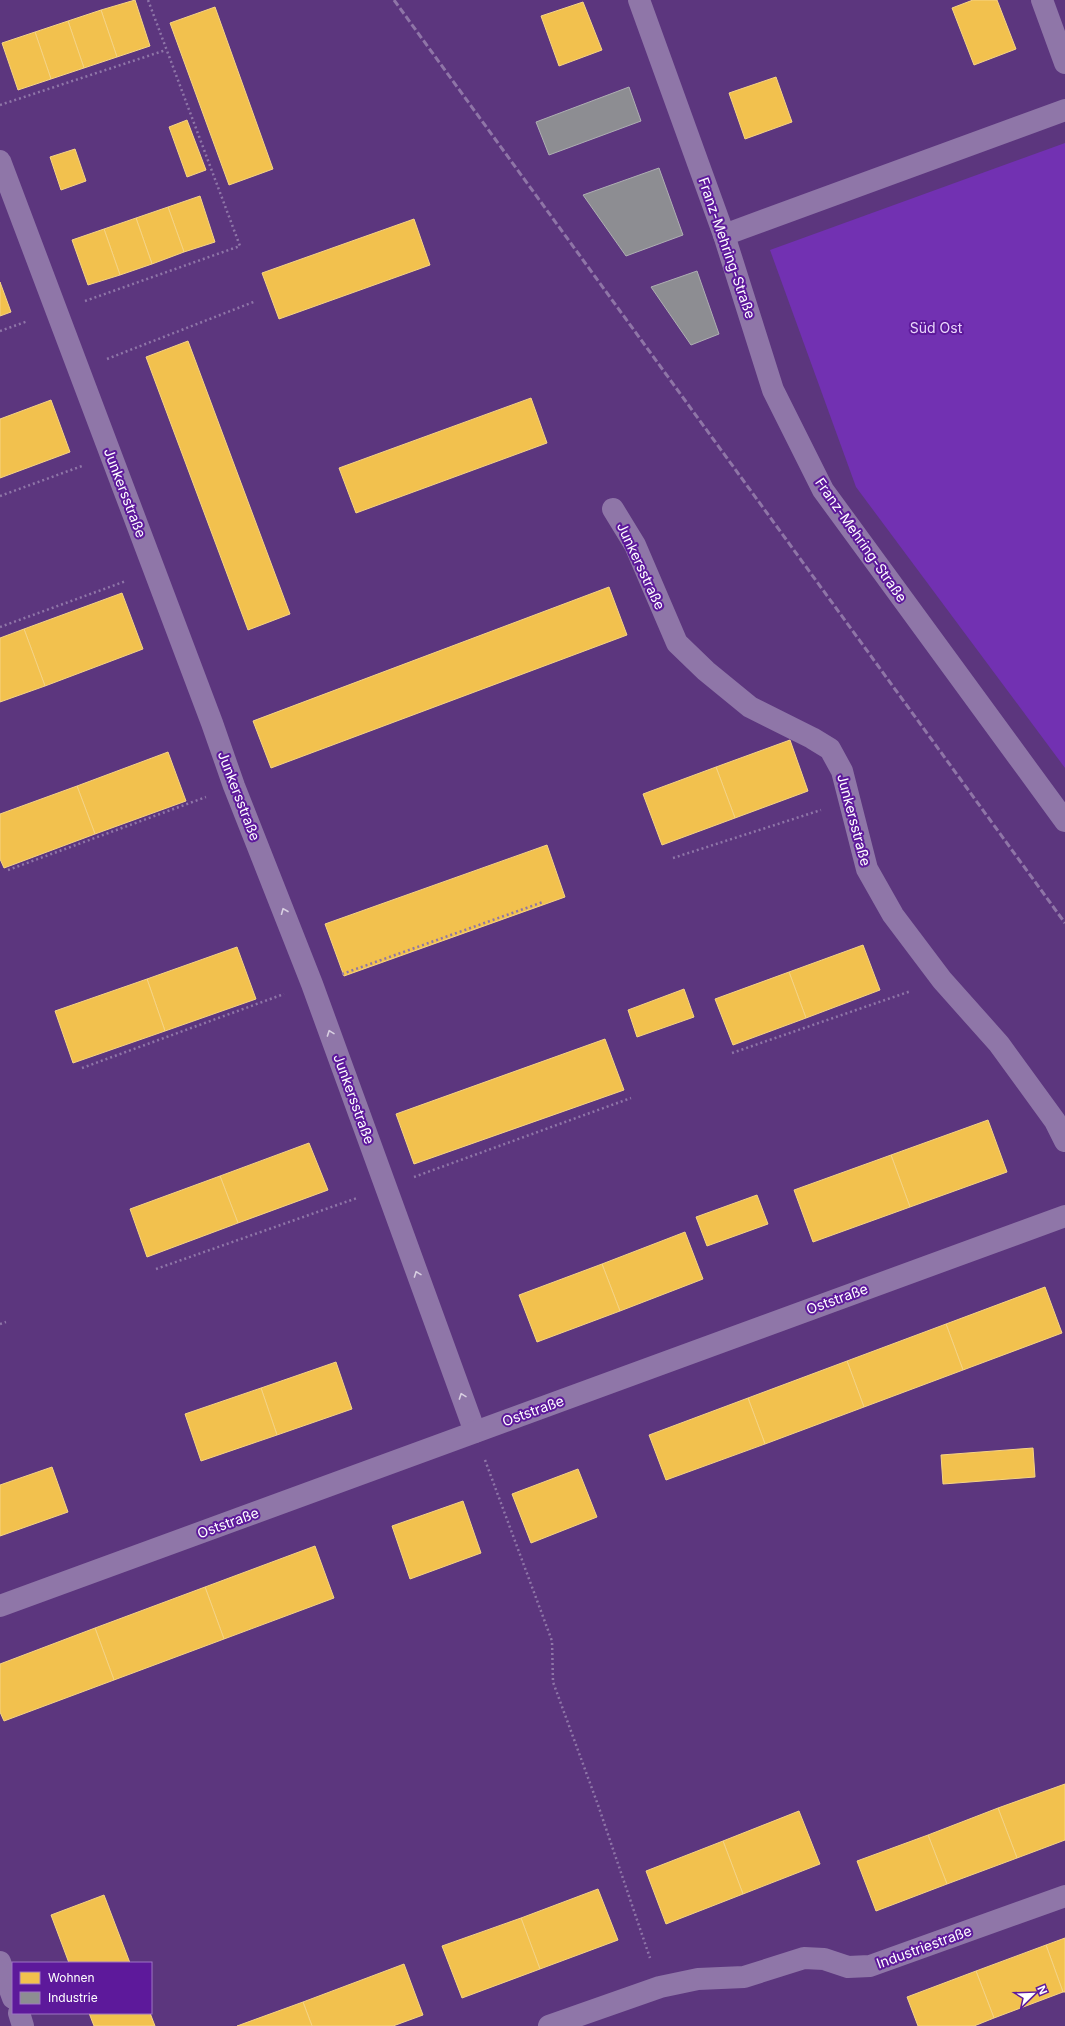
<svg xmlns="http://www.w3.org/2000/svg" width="1065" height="2026" viewBox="0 0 1065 2026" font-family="Inter,sans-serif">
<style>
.green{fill:#7231b2}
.homes{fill:#f2c14e;stroke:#f6d483}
.industry{fill:#8d8d92;stroke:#afafb3}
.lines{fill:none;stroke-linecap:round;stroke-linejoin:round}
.path{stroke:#8f76a8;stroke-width:2.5;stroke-dasharray:2 3;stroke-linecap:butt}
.minor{stroke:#8f76a8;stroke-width:22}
.rail{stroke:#8f75a7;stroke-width:3;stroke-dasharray:7 3;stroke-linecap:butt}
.oneway{stroke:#d8cfe1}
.labels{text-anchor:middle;stroke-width:4;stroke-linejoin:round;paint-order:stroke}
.street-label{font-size:14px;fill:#fff;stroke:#5d199b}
.park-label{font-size:14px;fill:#ead7fc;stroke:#5d199b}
</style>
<rect width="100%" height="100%" fill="#5c367e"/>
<polygon class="green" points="1065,143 1065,768 856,487 770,250"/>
<g class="homes">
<polygon points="135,0 150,46 117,57 101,10"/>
<polygon points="973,0 997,0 1016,49 974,65 952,8"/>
<polygon points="583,2 602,50 559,66 541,16"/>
<polygon points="215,7 273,169 229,185 170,23"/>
<polygon points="101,10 117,57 84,68 68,21"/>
<polygon points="68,21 84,68 51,79 35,32"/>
<polygon points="35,32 51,79 18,90 2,43"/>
<polygon points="776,77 792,122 745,139 729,93"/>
<polygon points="187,120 206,170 187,177 169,127"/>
<polygon points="75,149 86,181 61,190 50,157"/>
<polygon points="200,196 215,242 184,252 168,207"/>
<polygon points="168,207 184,252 152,264 136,218"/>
<polygon points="136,218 152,264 120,275 104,229"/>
<polygon points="414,219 430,265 279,319 262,273"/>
<polygon points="104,229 120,275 88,285 72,240"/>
<polygon points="0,282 11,312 0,316"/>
<polygon points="188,341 290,614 248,630 146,357"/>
<polygon points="531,398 547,443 356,513 339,468"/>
<polygon points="51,400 70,452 0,478 0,419"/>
<polygon points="609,587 627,635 271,768 253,721"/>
<polygon points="122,593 143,649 45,686 24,629"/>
<polygon points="24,629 45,686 0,702 0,638"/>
<polygon points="790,740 808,791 735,818 716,767"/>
<polygon points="168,752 186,801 95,834 77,786"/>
<polygon points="716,767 735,818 662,845 643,794"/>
<polygon points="77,786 95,834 4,868 0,859 0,814"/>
<polygon points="547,845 565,897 344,976 325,924"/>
<polygon points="863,945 880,990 806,1018 789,972"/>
<polygon points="237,947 256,999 165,1031 147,979"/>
<polygon points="789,972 806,1018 733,1045 715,999"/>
<polygon points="147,979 165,1031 73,1063 55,1011"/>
<polygon points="684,989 694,1017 637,1037 628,1010"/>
<polygon points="605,1039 624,1090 414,1164 396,1114"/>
<polygon points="988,1120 1007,1172 910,1207 891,1155"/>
<polygon points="309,1143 328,1190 238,1223 220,1176"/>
<polygon points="891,1155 910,1207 813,1242 794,1190"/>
<polygon points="220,1176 238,1223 147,1257 130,1209"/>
<polygon points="757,1195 768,1224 707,1246 696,1217"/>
<polygon points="685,1232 703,1279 620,1311 602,1264"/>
<polygon points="602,1264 620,1311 537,1342 519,1295"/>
<polygon points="1045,1287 1062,1333 963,1370 946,1324"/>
<polygon points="946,1324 963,1370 864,1407 847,1361"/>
<polygon points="847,1361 864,1407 765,1444 748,1398"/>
<polygon points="336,1362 352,1409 277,1435 261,1388"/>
<polygon points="261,1388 277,1435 201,1461 185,1414"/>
<polygon points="748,1398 765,1444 666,1480 649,1435"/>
<polygon points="1033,1448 1035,1477 943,1484 941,1455"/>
<polygon points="52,1467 68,1512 0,1536 0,1485"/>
<polygon points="578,1469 597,1517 531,1543 512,1494"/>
<polygon points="463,1501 481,1553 410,1579 392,1526"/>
<polygon points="315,1546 334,1598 224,1639 205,1587"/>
<polygon points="205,1587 224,1639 114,1680 95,1628"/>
<polygon points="95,1628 114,1680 4,1721 0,1712 0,1664"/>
<polygon points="1065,1784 1065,1840 1017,1858 998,1808"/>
<polygon points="998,1808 1017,1858 947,1884 928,1835"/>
<polygon points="799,1811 820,1864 743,1894 723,1841"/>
<polygon points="928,1835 947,1884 876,1911 857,1861"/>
<polygon points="723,1841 743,1894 666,1924 646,1871"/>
<polygon points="598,1889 618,1940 540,1969 521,1918"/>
<polygon points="104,1895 130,1963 69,1963 51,1915"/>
<polygon points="521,1918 540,1969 462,1998 442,1946"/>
<polygon points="1065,1938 1065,1992 1063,1992 1046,1945"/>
<polygon points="1046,1945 1063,1992 994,2018 976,1971"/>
<polygon points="404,1964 423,2015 393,2026 312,2026 303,2002"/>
<polygon points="976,1971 994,2018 974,2026 918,2026 907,1997"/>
<polygon points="303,2002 312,2026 237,2026"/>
<polygon points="89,2013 150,2013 155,2026 94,2026"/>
</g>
<g class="industry">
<polygon points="629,87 641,121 549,155 536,122"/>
<polygon points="659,168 683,235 626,256 583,195"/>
<polygon points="697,271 719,334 691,345 651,287"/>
</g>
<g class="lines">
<g class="path">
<polyline points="0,105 166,50"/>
<polyline points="85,301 240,246 148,0"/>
<polyline points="0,331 28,321"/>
<polyline points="107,359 256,301"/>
<polyline points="0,496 82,466"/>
<polyline points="0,627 126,581"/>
<polyline points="673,858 821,810"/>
<polyline points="8,870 206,797"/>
<polyline points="342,974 543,902"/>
<polyline points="732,1053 911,991"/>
<polyline points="82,1068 284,994"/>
<polyline points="414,1177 631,1098"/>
<polyline points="156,1269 357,1198"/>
<polyline points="0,1324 6,1322"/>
<polyline points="485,1460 552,1641 553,1682 598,1805 650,1958"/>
</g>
<g class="minor">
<polyline points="639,0 724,235 773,390 823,490 1065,821"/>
<polyline points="1042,0 1065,63"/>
<polyline points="0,161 212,723 234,786 312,984 475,1432"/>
<polyline points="724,235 1065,110"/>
<polyline points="613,509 635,545 677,643 706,671 750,707 812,738 830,749 842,771 867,869 893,915 942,980 999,1044 1055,1121 1065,1141"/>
<polyline points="0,1606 1065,1216"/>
<polyline points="0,1962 13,1998"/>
<polyline points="19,2013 23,2026"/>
<polyline points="549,2026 660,1987 698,1979 744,1977 804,1958 824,1959 848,1967 870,1966 1065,1896"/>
</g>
<polyline class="rail" points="394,0 1065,923"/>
</g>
<defs><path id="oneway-chevron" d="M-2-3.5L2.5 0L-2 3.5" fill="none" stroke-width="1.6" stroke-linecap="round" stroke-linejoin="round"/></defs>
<g class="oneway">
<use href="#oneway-chevron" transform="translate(284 911) rotate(-112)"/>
<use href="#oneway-chevron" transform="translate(330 1033) rotate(-110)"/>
<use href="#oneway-chevron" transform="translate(417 1274) rotate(-110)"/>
<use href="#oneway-chevron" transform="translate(462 1396) rotate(-110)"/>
</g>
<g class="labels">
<g class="street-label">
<text transform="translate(727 248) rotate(71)" y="5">Franz-Mehring-Straße</text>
<text transform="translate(125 493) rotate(69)" y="5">Junkersstraße</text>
<text transform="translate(861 540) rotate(55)" y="5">Franz-Mehring-Straße</text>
<text transform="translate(641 566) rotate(65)" y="5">Junkersstraße</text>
<text transform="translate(239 796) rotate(69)" y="5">Junkersstraße</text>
<text transform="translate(854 820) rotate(75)" y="5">Junkersstraße</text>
<text transform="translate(354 1099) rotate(70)" y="5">Junkersstraße</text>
<text transform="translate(837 1299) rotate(-20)" y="5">Oststraße</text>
<text transform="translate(533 1411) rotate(-20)" y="5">Oststraße</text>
<text transform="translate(228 1523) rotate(-20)" y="5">Oststraße</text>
<text transform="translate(924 1947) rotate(-20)" y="5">Industriestraße</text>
</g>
<g class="park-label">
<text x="936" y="333">Süd Ost</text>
</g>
</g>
<rect x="12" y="1962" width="140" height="52" fill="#5d199b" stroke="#9e75c3"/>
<rect x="20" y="1972" width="20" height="12" fill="#f2c14e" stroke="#9e75c3"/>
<text x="48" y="1982" font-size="12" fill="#ffffff">Wohnen</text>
<rect x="20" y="1992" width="20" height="12" fill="#8d8d92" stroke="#9e75c3"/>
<text x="48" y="2002" font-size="12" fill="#ffffff">Industrie</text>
<g transform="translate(1033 1994) rotate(67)" stroke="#5d199b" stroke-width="3" paint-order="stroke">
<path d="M0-3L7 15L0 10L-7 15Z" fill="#ffffff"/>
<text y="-6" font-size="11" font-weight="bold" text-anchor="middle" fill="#ffffff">N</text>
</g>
</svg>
